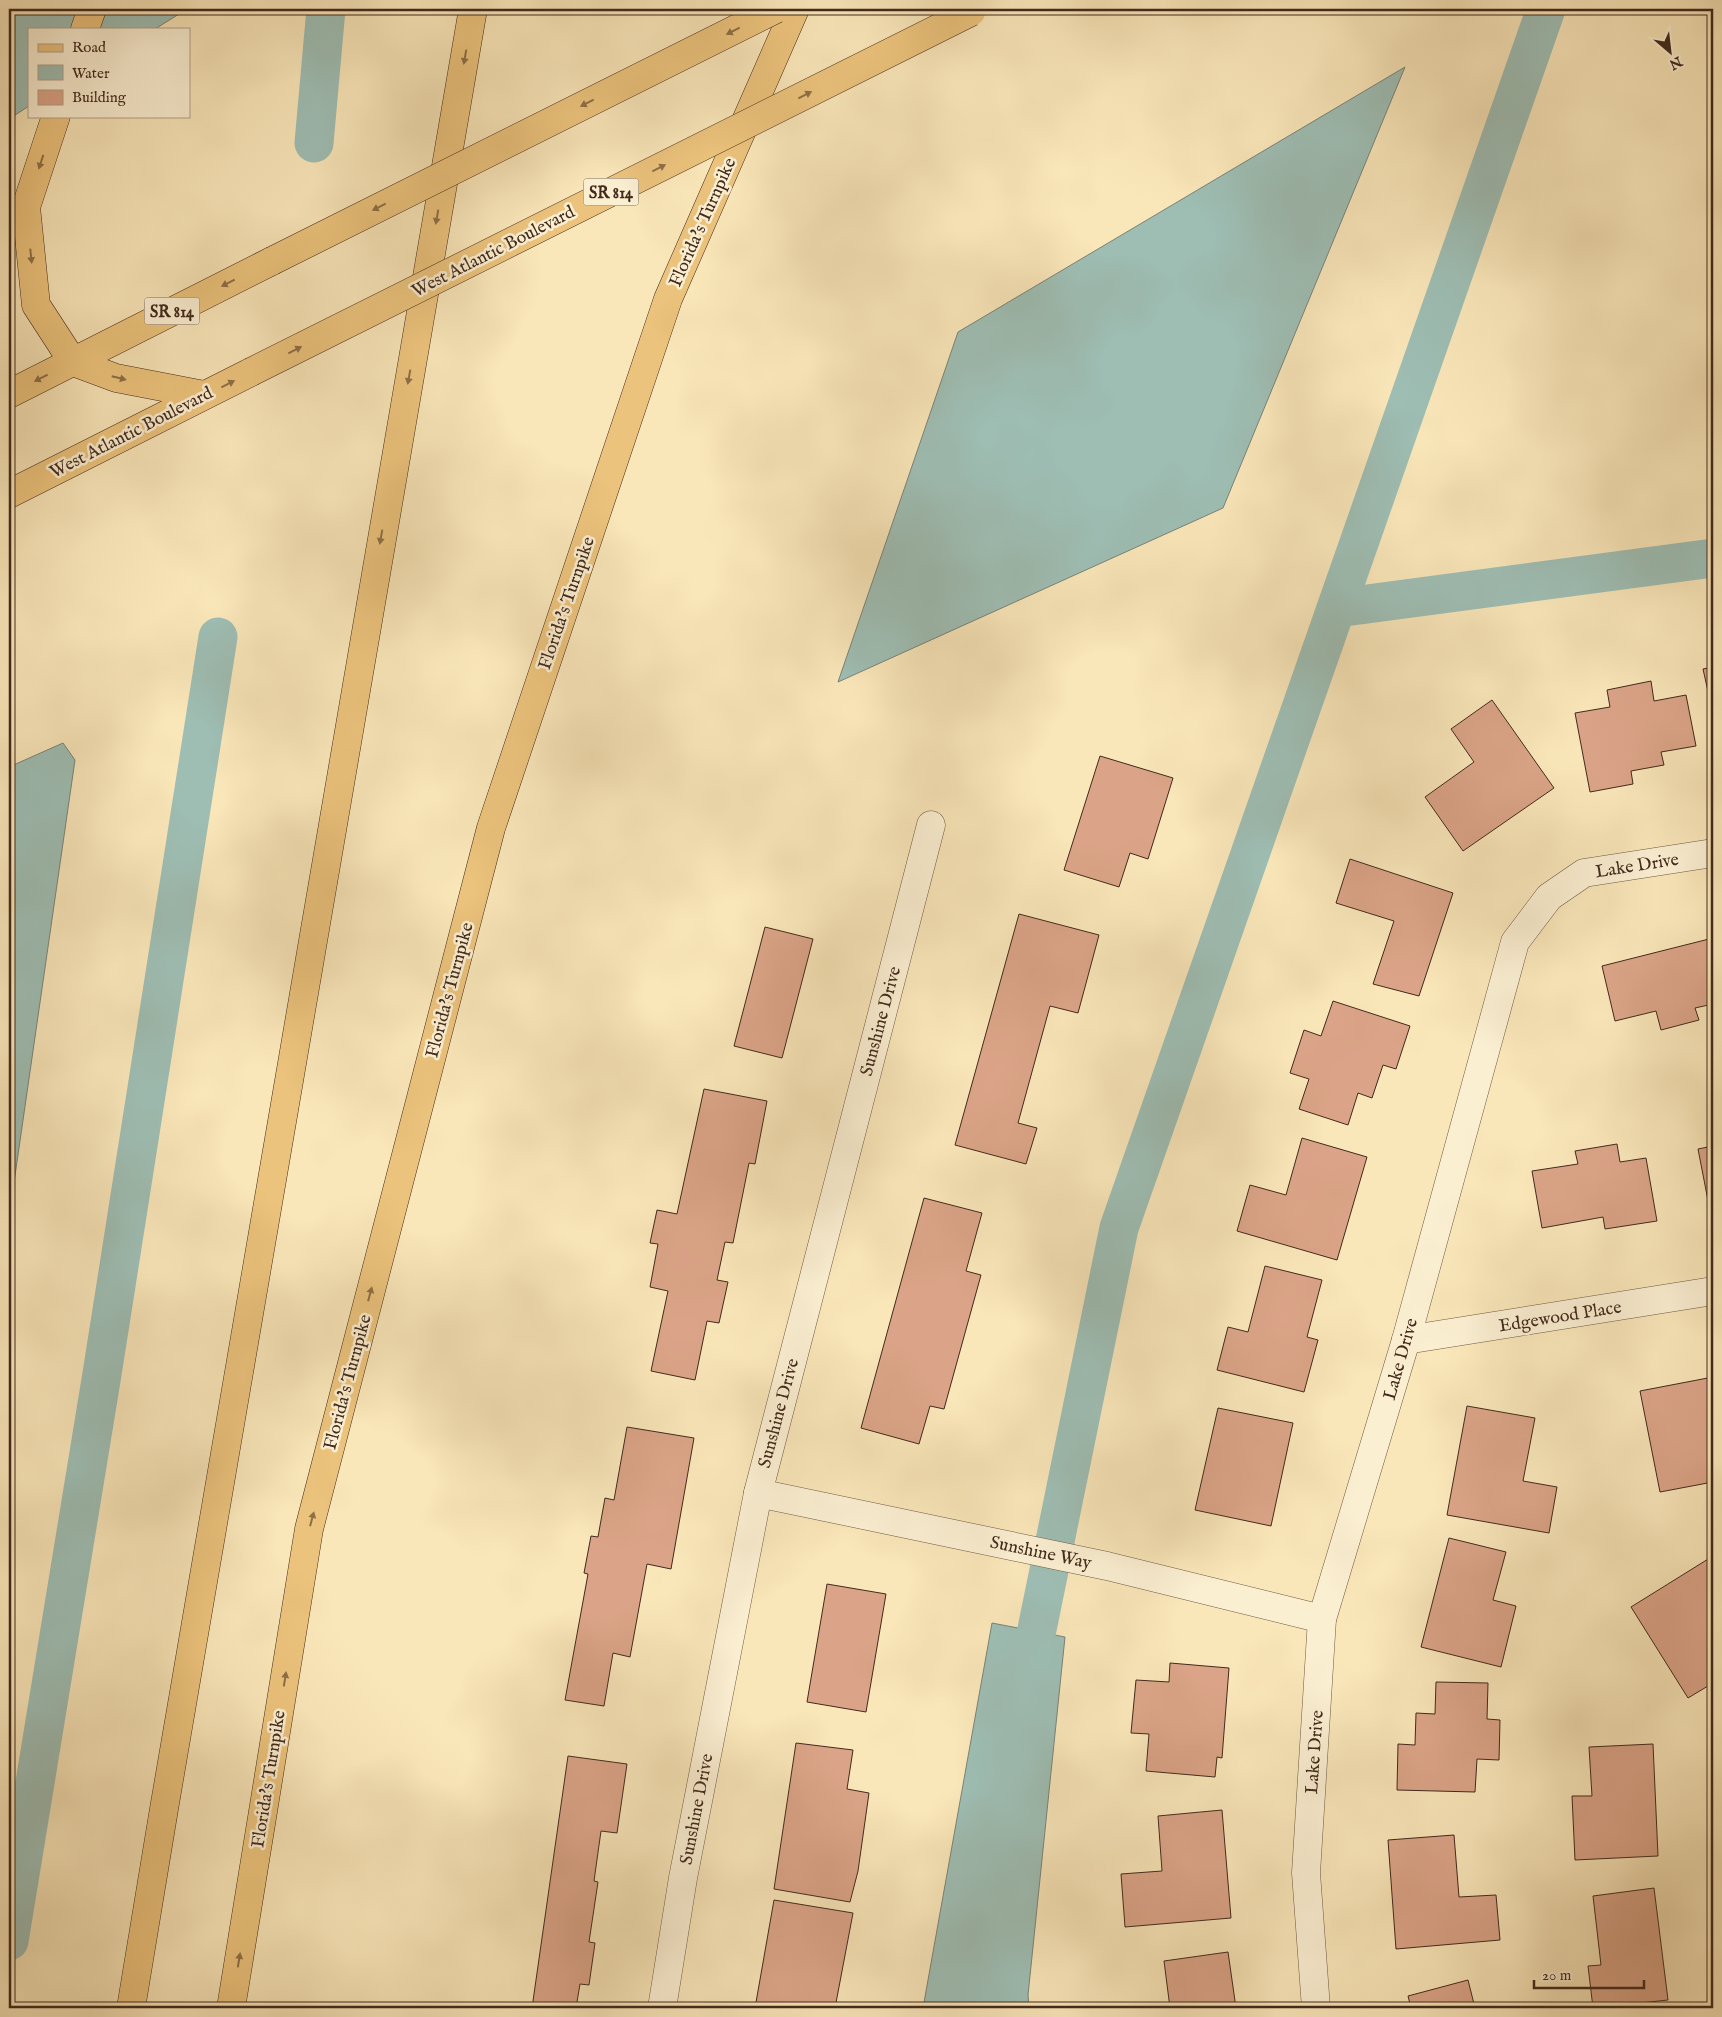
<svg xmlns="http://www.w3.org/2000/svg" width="1722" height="2017" viewBox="0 0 1722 2017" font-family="'IM FELL English',serif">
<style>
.water{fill:#9ebeb4;stroke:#798377}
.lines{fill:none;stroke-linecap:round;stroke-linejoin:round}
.canal{stroke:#9ebeb4;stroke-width:39}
.building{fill:#dba488;stroke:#422a1c}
.street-casing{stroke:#705943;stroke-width:29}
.primary-casing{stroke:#422a1c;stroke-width:29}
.highway-casing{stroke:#422a1c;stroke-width:29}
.street{stroke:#fbefd2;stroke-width:28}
.primary{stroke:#ecc37c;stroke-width:28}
.highway{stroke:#ecc37c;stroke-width:28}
.primary-bridge-casing{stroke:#422a1c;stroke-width:29;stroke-linecap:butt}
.primary-bridge{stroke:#ecc37c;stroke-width:28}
.oneway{fill:#8e6f47}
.labels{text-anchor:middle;stroke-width:5;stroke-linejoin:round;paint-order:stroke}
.shield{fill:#fbefd2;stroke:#7a6553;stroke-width:1}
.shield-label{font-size:16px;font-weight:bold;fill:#422a1c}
.street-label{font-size:18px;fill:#422a1c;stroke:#fbefd2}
</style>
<rect width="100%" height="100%" fill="#f9e6b9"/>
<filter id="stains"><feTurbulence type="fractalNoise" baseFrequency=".004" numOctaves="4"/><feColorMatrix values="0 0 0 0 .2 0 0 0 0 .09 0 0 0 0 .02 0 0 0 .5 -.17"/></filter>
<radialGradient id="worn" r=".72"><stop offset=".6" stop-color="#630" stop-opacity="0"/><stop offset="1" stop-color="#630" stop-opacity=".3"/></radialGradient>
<g class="water">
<polygon points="9,9 187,9 155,29 29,29 29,106 9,119"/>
<polygon points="1405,67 1223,508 838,682 958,332"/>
<polygon points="63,743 75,760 9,1217 9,767"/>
<polygon points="992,1623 1065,1637 1028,1995 1029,2008 923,2008"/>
</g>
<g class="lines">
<g class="canal">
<polyline points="314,143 326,9"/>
<polyline points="1337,608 1713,558"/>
<polyline points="1026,1683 1119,1228 1546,9"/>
<polyline points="9,1941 102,1374 218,637"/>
</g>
</g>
<g class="building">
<polygon points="1713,667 1713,714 1703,669"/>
<polygon points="1651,681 1654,701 1686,695 1696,746 1661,752 1664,765 1631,771 1633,784 1590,792 1575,713 1610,707 1607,690"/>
<polygon points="1492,700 1554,788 1463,851 1425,797 1474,762 1451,729"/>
<polygon points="1100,756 1173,778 1148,859 1130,853 1119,887 1064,870"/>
<polygon points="1350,859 1453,893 1419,996 1373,984 1394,921 1336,903"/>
<polygon points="1019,914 1099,935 1078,1013 1050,1006 1018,1123 1037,1128 1026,1164 955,1145"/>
<polygon points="765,927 813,939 782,1058 734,1046"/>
<polygon points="1709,939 1713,954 1713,1004 1695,1008 1699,1020 1661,1030 1656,1011 1615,1021 1602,966"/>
<polygon points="1333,1001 1410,1026 1396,1069 1383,1065 1372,1098 1358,1093 1348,1125 1299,1109 1309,1079 1290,1073 1304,1030 1321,1036"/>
<polygon points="704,1089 767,1101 755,1164 749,1163 733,1243 725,1242 717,1280 728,1282 719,1323 707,1321 695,1380 651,1371 668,1291 650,1287 658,1244 650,1243 657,1210 677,1214"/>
<polygon points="1302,1138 1367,1157 1337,1260 1237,1231 1250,1185 1286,1195"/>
<polygon points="1617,1144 1620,1162 1646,1158 1657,1221 1605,1229 1603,1217 1542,1228 1532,1171 1578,1164 1575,1151"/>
<polygon points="1713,1146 1713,1215 1711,1216 1698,1149"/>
<polygon points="924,1198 982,1213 966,1271 981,1275 944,1409 930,1406 919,1444 861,1428"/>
<polygon points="1265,1266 1322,1280 1307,1337 1318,1340 1304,1392 1217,1370 1228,1327 1248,1332"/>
<polygon points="1713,1377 1713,1482 1660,1492 1640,1391"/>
<polygon points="1467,1406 1535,1418 1523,1481 1557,1487 1549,1533 1447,1515"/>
<polygon points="1218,1408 1293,1423 1271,1526 1195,1510"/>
<polygon points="627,1427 694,1438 671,1569 647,1564 630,1657 613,1653 604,1706 565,1700 588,1574 584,1573 591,1536 598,1537 605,1498 614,1500"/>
<polygon points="1449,1538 1506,1552 1493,1600 1516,1606 1501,1667 1421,1647"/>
<polygon points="1713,1556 1713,1683 1688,1698 1631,1607"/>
<polygon points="827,1584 886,1594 866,1712 807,1702"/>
<polygon points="1170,1663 1229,1668 1222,1758 1217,1757 1215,1777 1146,1771 1149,1734 1131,1733 1136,1680 1169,1682"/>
<polygon points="1436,1682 1488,1683 1487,1719 1500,1720 1499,1760 1477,1759 1475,1792 1397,1790 1398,1744 1415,1745 1416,1713 1435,1714"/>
<polygon points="796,1743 853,1750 847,1789 869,1793 858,1871 850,1902 774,1889"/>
<polygon points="1653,1744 1658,1856 1575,1860 1572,1796 1592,1796 1589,1747"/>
<polygon points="568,1756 627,1764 617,1833 601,1831 594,1881 598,1882 589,1942 595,1943 589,1985 580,1984 576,2008 532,2008"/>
<polygon points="1222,1810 1231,1918 1125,1927 1121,1874 1162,1871 1158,1816"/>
<polygon points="1454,1835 1459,1897 1496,1895 1500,1940 1396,1949 1388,1840"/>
<polygon points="1654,1888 1668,2000 1593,2008 1588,1966 1601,1965 1593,1896"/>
<polygon points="774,1900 853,1913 835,2008 755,2008"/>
<polygon points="1228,1952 1236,2008 1170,2008 1164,1961"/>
<polygon points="1468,1980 1475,2008 1411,2008 1408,1996"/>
</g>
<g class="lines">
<defs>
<g id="street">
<polyline points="1406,1340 1713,1291"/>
<polyline points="758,1493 1107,1566 1322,1619"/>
<polyline points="662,2008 683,1878 758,1493 931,825"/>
<polyline points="1316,2008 1306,1873 1322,1619 1406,1340 1515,942 1549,897 1584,873 1713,853"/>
</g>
<g id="primary">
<polyline points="9,394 272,261"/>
<polyline points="9,494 251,372"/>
</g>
<g id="highway">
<polyline points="85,29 92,9"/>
<polyline points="56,116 26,207 36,305 73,362 116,378 204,395"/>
<path d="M131,2008C241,1341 357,675 473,9"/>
<polyline points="231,2008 309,1529 491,828 668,299 795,9"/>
</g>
</defs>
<use href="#street" class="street-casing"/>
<use href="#primary" class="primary-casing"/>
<use href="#highway" class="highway-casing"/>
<use href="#street" class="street"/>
<use href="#primary" class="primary"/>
<use href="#highway" class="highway"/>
<defs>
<g id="primary-bridge">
<polyline points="272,261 776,9"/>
<polyline points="251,372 971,12"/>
</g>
</defs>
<use href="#primary-bridge" class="primary-bridge-casing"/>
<use href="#primary-bridge" class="primary-bridge"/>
</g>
<defs><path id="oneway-solid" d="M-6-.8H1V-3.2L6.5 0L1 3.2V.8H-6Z" transform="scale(1.25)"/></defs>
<g class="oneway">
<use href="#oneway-solid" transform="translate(733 31) rotate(153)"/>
<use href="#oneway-solid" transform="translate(465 57) rotate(100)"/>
<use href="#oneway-solid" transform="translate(805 95) rotate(-27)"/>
<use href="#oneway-solid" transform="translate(587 103) rotate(153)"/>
<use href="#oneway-solid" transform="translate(41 162) rotate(108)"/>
<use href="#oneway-solid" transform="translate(659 168) rotate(-27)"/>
<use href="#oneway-solid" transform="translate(379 207) rotate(153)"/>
<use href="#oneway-solid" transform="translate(437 217) rotate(100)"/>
<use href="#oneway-solid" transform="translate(31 256) rotate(84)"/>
<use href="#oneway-solid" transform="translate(228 283) rotate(153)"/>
<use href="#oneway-solid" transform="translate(295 350) rotate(-27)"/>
<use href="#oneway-solid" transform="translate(409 377) rotate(100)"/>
<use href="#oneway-solid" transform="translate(41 378) rotate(153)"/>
<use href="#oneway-solid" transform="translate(119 378) rotate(14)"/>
<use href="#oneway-solid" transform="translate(228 384) rotate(-27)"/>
<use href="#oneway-solid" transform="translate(381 537) rotate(100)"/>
<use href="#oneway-solid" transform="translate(370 1294) rotate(-75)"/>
<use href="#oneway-solid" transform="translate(312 1519) rotate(-75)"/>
<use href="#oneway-solid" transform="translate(285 1679) rotate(-81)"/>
<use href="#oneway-solid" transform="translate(239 1960) rotate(-81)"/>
</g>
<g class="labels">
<g class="shield">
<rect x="583.5" y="178.5" width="55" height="27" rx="4"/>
<rect x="144.5" y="297.5" width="55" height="27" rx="4"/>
</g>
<g class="shield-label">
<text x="611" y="198">SR 814</text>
<text x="172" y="317">SR 814</text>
</g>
<g class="street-label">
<text transform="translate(702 222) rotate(-66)" y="6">Florida's Turnpike</text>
<text transform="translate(493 251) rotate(-27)" y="6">West Atlantic Boulevard</text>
<text transform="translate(131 432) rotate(-27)" y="6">West Atlantic Boulevard</text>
<text transform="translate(566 603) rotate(-71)" y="6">Florida's Turnpike</text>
<text transform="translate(1637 865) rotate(-9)" y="6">Lake Drive</text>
<text transform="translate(449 990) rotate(-75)" y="6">Florida's Turnpike</text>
<text transform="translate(880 1021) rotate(-75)" y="6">Sunshine Drive</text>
<text transform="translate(1560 1316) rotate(-9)" y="6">Edgewood Place</text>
<text transform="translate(1400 1359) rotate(-74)" y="6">Lake Drive</text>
<text transform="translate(347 1382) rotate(-75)" y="6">Florida's Turnpike</text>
<text transform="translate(778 1413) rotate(-75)" y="6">Sunshine Drive</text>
<text transform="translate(1041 1552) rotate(12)" y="6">Sunshine Way</text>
<text transform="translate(1314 1752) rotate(-86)" y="6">Lake Drive</text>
<text transform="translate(268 1779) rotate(-81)" y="6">Florida's Turnpike</text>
<text transform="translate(696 1809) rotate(-79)" y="6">Sunshine Drive</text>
</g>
</g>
<rect width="1722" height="2017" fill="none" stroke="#f9e6b9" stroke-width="30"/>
<rect x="10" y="10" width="1702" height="1997" fill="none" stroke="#422a1c" stroke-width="2.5"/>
<rect x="15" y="15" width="1692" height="1987" fill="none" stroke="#422a1c"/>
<rect x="28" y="28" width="162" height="90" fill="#fbefd2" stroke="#b1a089"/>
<rect x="38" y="44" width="25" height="8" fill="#ecc37c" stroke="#b1a089"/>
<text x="72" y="52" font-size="15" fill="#422a1c">Road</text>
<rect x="38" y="65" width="25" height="15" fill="#9ebeb4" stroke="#b1a089"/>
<text x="72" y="78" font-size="15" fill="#422a1c">Water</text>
<rect x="38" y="90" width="25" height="15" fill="#dba488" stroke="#b1a089"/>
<text x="72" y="102" font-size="15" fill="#422a1c">Building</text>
<g transform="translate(1670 52) rotate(152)" stroke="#fbefd2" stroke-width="4" paint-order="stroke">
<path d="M0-4L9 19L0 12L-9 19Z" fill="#422a1c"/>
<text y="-8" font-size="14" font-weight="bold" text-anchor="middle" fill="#422a1c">N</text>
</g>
<path d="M1534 1980v8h110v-8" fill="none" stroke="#422a1c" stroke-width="2.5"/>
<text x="1542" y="1980" font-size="15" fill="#422a1c" stroke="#fbefd2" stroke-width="4" paint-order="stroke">20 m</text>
<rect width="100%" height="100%" filter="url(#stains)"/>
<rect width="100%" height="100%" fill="url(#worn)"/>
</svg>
